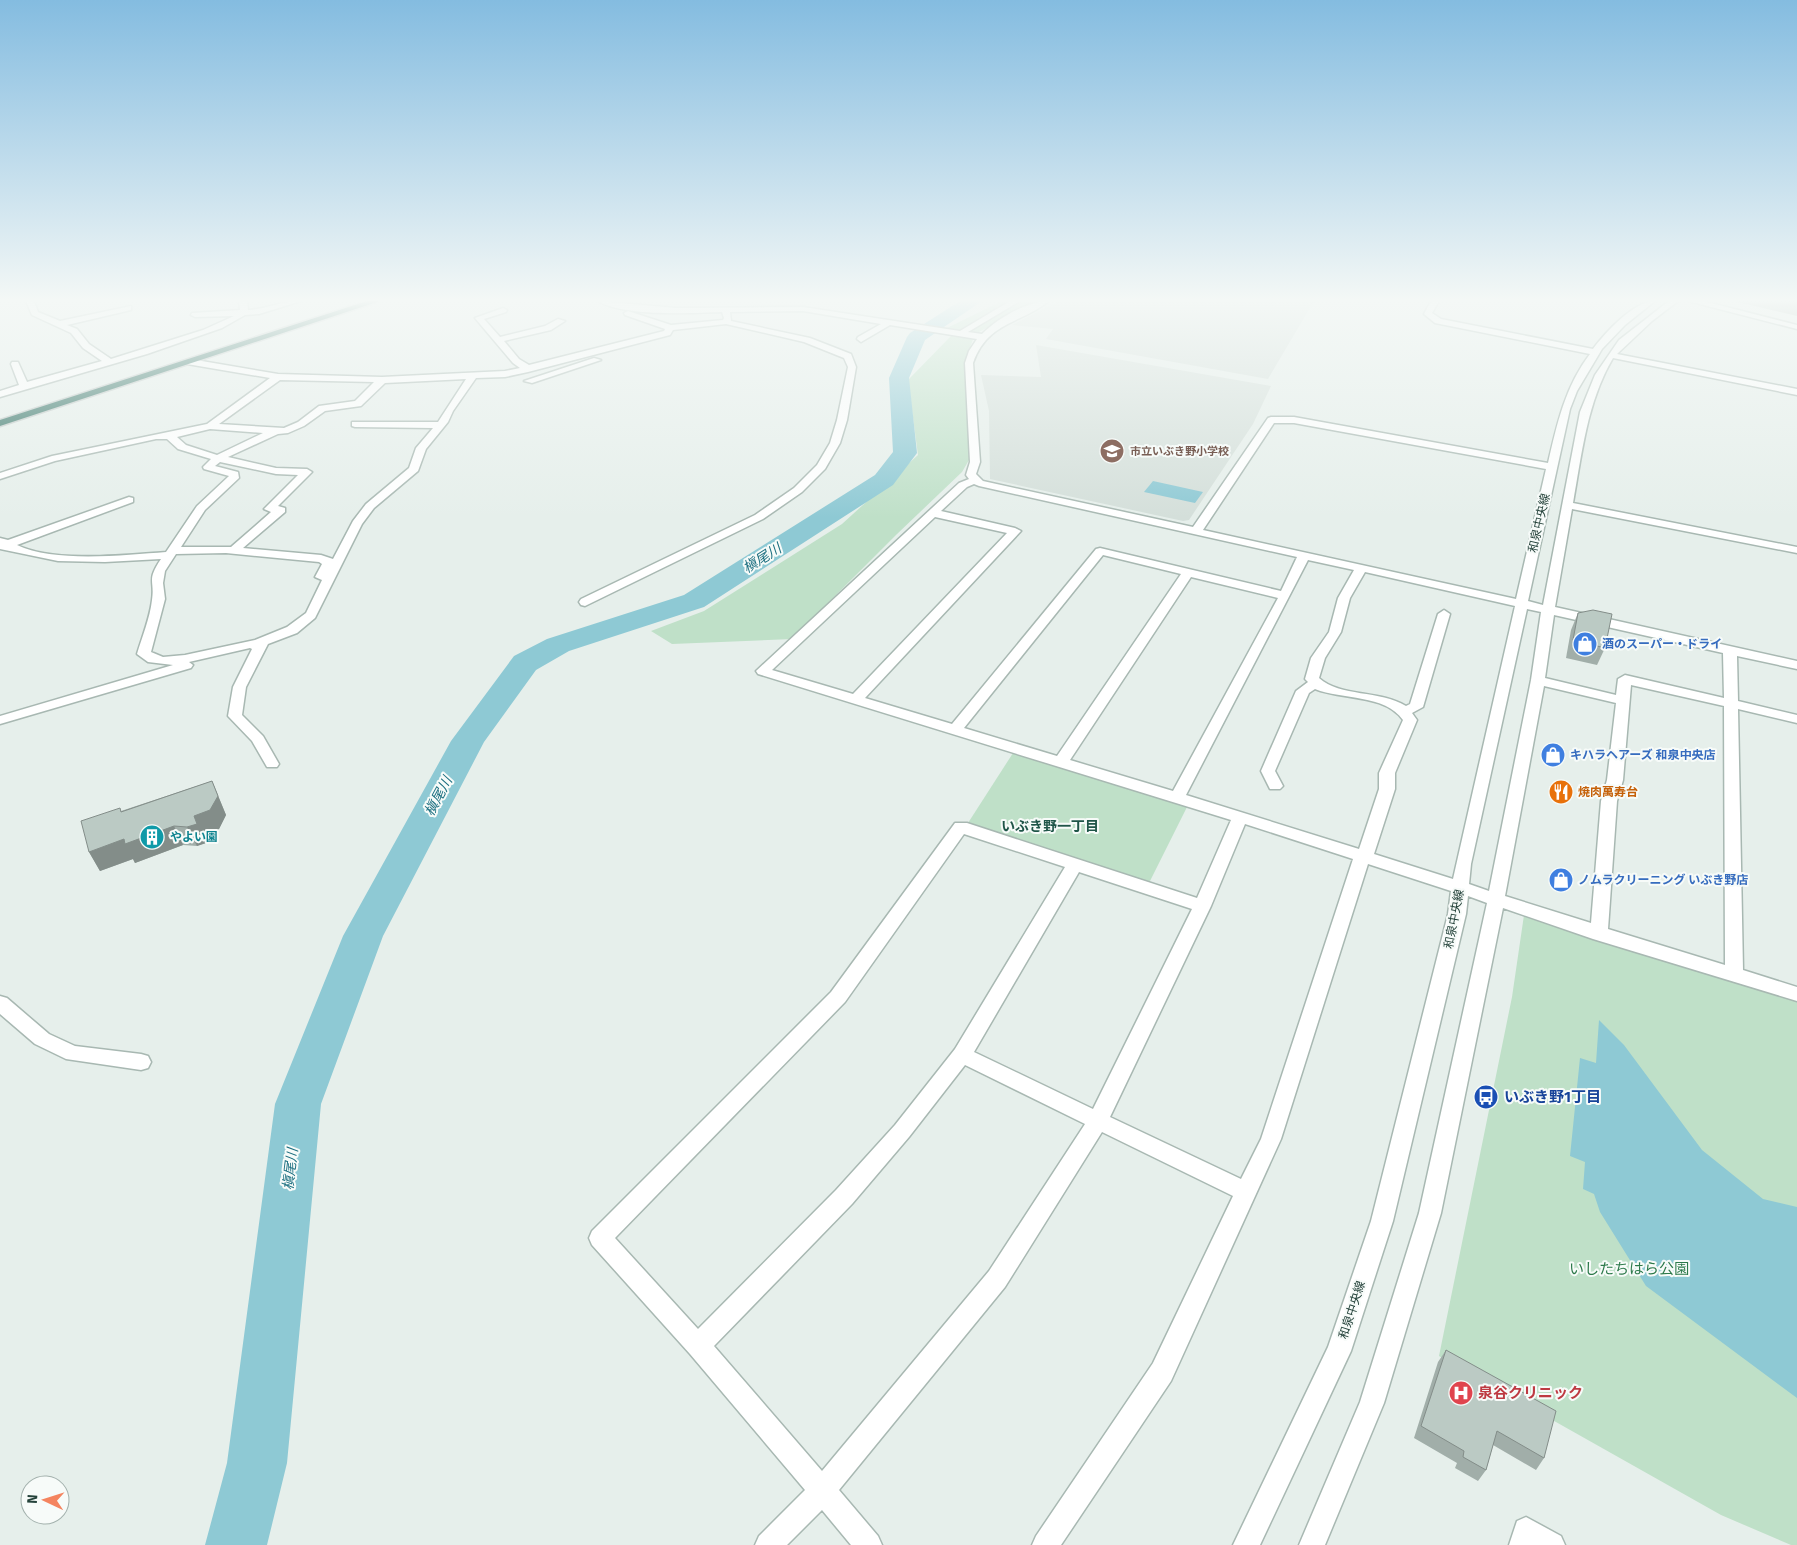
<svg xmlns="http://www.w3.org/2000/svg" width="1797" height="1545" viewBox="0 0 1797 1545" font-family="'Fira Sans','Noto Sans JP',sans-serif">
<style>
.built{fill:#d4dfda}
.green{fill:#bfe0c8}
.water{fill:#8ec9d4}
.lines{fill:none;stroke-linecap:round;stroke-linejoin:round}
.river{fill:#8ec9d4;fill-rule:evenodd}
.minor-casing{stroke:#a8b8b2;stroke-width:3}
.highway-casing{stroke:#c2cac8;stroke-width:3}
.minor{fill:#fff;fill-rule:evenodd}
.highway{fill:#2f6f62;fill-rule:evenodd}
.wall{fill:#a1aea9}
.shaded-wall{fill:#838d89}
.building{fill:#bbcac4;stroke:#838d89}
.labels{text-anchor:middle;stroke-width:4;stroke-linejoin:round;paint-order:stroke}
.far-education-label{font-size:11px;font-weight:bold;fill:#785e54;stroke:#f7fbf9;text-anchor:start}
.street-label{font-size:12px;fill:#24423a;stroke:#f7fbf9}
.shop-label{font-size:12px;font-weight:bold;fill:#366cbe;stroke:#f7fbf9;text-anchor:start}
.food-label{font-size:12px;font-weight:bold;fill:#c56008;stroke:#f7fbf9;text-anchor:start}
.culture-label{font-size:12px;font-weight:bold;fill:#0d838f;stroke:#f7fbf9;text-anchor:start}
.water-label{font-size:14px;font-style:italic;fill:#1c6f80;stroke:#f7fbf9}
.neighbourhood-label{font-size:14px;font-weight:bold;fill:#1f5548;stroke:#f7fbf9}
.near-transit-label{font-size:15px;font-weight:bold;fill:#164399;stroke:#f7fbf9;text-anchor:start}
.near-park-label{font-size:15px;fill:#2d7a4b;stroke:#f7fbf9}
.near-health-label{font-size:15px;font-weight:bold;fill:#be3a42;stroke:#f7fbf9;text-anchor:start}
</style>
<rect width="100%" height="100%" fill="#e6efeb"/>
<g class="built">
<polygon points="1059,301 1314,301 1268,379 1046,339 1053,329 1012,325"/>
<polygon points="1036,345 1271,386 1253,424 1189,520 1183,521 990,479 989,411 981,375 1041,377"/>
</g>
<g class="green">
<polygon points="1002,301 1037,301 977,333 947,328"/>
<polygon points="951,336 973,339 965,363 969,396 969,460 962,472 896,535 792,639 672,644 651,631 704,611 842,524 918,455 908,380"/>
<polygon points="1013,753 1187,807 1149,883 968,823"/>
<polygon points="1524,915 1797,1001 1797,1545 1791,1545 1721,1515 1439,1356 1512,997"/>
</g>
<g class="water">
<polygon points="1153,481 1203,492 1195,503 1144,492"/>
<polygon points="1599,1020 1624,1045 1702,1150 1763,1199 1797,1207 1797,1398 1646,1286 1600,1212 1594,1194 1583,1189 1585,1162 1570,1156 1580,1058 1596,1063"/>
</g>
<g class="lines">
<polygon class="river" points="960,301 982,301 925,340 909,378 917,453 893,485 704,607 569,651 536,670 484,742 383,936 321,1104 287,1463 267,1545 205,1545 227,1463 275,1104 343,936 451,741 514,656 547,639 684,595 875,475 893,452 889,378 907,337 910,333"/>
<defs>
<g id="minor">
<path d="M26,301H34L38,312L60,321L131,306V310L67,325L77,329L89,344L111,359L203,330L234,316L195,317L191,315L192,313L240,310L239,301H247L248,310C266,309 282,301 301,301L259,314L245,315L222,328L147,354L0,397V391L19,385L11,364L12,362H18L27,382L102,361L83,348L71,333L32,315Z"/>
<path d="M598,301L676,308L803,307L960,331L1010,301H1020L968,332L982,334C997,319 1027,301 1049,301C1020,324 987,322 973,363L980,462L976,474L983,481L1193,527L1268,418L1271,417H1294L1548,463C1557,424 1565,387 1590,354L1435,323L1424,314L1431,301H1439L1432,313L1441,319L1593,349C1605,333 1634,301 1655,301L1625,325L1602,349L1577,391L1570,409L1528,601L1543,605L1580,412L1595,375L1619,340L1669,301H1678L1652,321L1617,354L1797,389V395L1613,358C1587,402 1582,453 1573,503L1797,547V553L1572,509L1555,607L1797,661V669L1737,656L1738,701L1797,715V723L1738,709L1743,970L1797,987V1001L1593,939L1503,908L1441,1213L1384,1403L1325,1545H1299L1360,1402L1419,1213L1487,903L1468,896L1466,914L1393,1221L1351,1351L1260,1545H1233L1328,1347L1371,1221L1448,914L1451,891L1368,864L1281,1139L1171,1381L1061,1545H1032L1036,1536L1153,1363L1233,1196L1102,1132L1005,1287L839,1490L878,1536L882,1545H851L822,1510L787,1545H755L759,1536L805,1490L690,1354L592,1245L589,1238L592,1231L831,992L955,823H967L1197,898L1231,820L758,674L756,671L959,483L969,479L966,475L970,462L965,363L969,351L977,339L890,325L861,342L857,339L858,337L881,324L803,311L730,312L731,321L810,338L851,354L856,367L847,420L840,443L825,469L802,492L763,519L585,606L581,605L579,602L581,599L755,515L794,488L817,465L830,443L837,420L848,367L844,358L804,342L726,324L673,330L670,335L528,372L505,377L476,378L453,411L448,422L426,449L418,471L374,508L362,524L315,618L297,633L268,644L246,687L242,715L263,736L279,764L277,767H267L252,741L228,716L233,687L252,649L250,648L189,662L193,665L191,668L0,724V716L173,665L148,662L137,654C142,637 150,618 152,600C155,580 146,581 161,559L105,562L58,561L0,549V538L8,540L129,497L133,498V502L17,545C54,563 125,555 166,552L197,506L229,476L204,469L203,467L211,459L178,449L167,439H156L55,461L0,479V473L52,456L207,424L270,378L187,364L186,362L190,359L278,374L382,377L505,371L520,368L513,363L475,318L503,308L507,310L506,312L484,319L500,337L545,326L558,319L565,321L551,330L504,341L519,359L529,365L664,331L665,329L625,315L624,313L628,311L671,325L723,320L724,318L722,312C692,313 624,317 598,301ZM466,379L438,422H352V426L355,427L433,428L416,448L409,468L366,504L353,521L333,559L321,555L243,548L285,512V508L278,506L312,472L307,469L276,468L228,457L278,434L288,433L304,426L325,411L361,406L385,383ZM280,380L374,382L355,401L319,406L298,422L284,428L219,424ZM1274,423H1294L1546,469L1516,599L1203,530ZM210,429L263,433L217,455L186,445L177,437ZM220,462L276,474L298,475L264,509L271,512L231,547H181L205,510L239,478L238,472L215,466ZM974,484L979,486L1297,557L1281,591L1100,548L1096,549L952,724L865,698L1021,531L1015,528L941,511L967,487ZM935,517L1007,533L853,694L772,670ZM226,553L319,562L322,564L315,577L322,580L306,613L287,627L255,640L185,655L163,657L151,652L165,599L163,583L165,571L176,554ZM1103,555L1181,574L1057,756L964,728ZM1308,560L1354,570L1338,598L1329,632L1311,658L1305,679L1308,682L1296,691L1261,771L1270,789H1280L1283,786L1275,771L1309,693L1315,689C1342,700 1385,694 1403,720L1379,773V789L1359,849L1186,795ZM1365,572L1515,606L1453,879L1374,854L1395,789V773L1417,720L1412,713L1423,707L1450,614L1444,610L1438,614L1410,704L1406,706C1380,690 1340,697 1319,678L1325,658L1341,632L1350,598ZM1191,577L1278,598L1173,791L1070,760ZM1527,609L1541,612L1531,680L1489,891L1469,884L1471,864ZM1554,615L1723,653L1724,698L1625,675L1618,679L1616,695L1545,678ZM1631,685L1724,706L1725,965L1608,929L1617,801L1623,780ZM1544,686L1616,703L1607,780L1601,801L1591,923L1505,896ZM1245,824L1353,859L1261,1139L1241,1179L1110,1117L1211,906ZM964,834L1065,867L955,1049L895,1125L836,1190L698,1329L615,1238L845,1002ZM1079,872L1192,909L1093,1109L974,1052ZM965,1065L1085,1124L989,1271L822,1471L714,1346L852,1204L909,1137Z"/>
<polygon points="1688,301 1703,301 1797,325 1797,329"/>
<polygon points="594,358 601,360 532,383 524,381"/>
<polygon points="0,996 7,998 49,1034 75,1046 141,1054 148,1056 151,1062 148,1068 141,1070 66,1059 35,1044 0,1014"/>
<polygon points="1526,1517 1561,1536 1565,1545 1509,1545 1517,1521"/>
</g>
<polygon id="highway" points="367,301 380,301 0,426 0,420"/>
</defs>
<use href="#minor" class="minor-casing"/>
<use href="#highway" class="highway-casing"/>
<use href="#minor" class="minor"/>
<use href="#highway" class="highway"/>
</g>
<g class="wall">
<polygon points="1733,301 1797,301 1797,316"/>
<polygon points="1578,613 1605,648 1597,665 1566,658 1571,630"/>
<polygon points="212,781 226,815 219,829 203,835 206,843 197,846 183,845 135,863 133,859 100,871 89,852 120,808 121,811"/>
<polygon points="1446,1350 1544,1458 1536,1470 1493,1445 1486,1470 1478,1481 1455,1468 1457,1463 1414,1438 1438,1362"/>
</g>
<g class="shaded-wall">
<polygon points="212,781 226,815 219,829 203,835 206,843 197,846 187,827"/>
<polygon points="174,826 183,845 135,863 133,859 100,871 89,852 124,839"/>
</g>
<g class="building">
<polygon points="1593,610 1612,614 1605,648 1573,640 1578,613"/>
<polygon points="212,781 218,796 210,810 194,816 197,824 187,827 174,826 125,844 124,839 89,852 81,821 120,808 121,812"/>
<polygon points="1446,1350 1556,1411 1544,1458 1497,1431 1486,1470 1463,1457 1464,1451 1421,1426"/>
</g>
<linearGradient id="sky" x2="0" y2="1"><stop stop-color="#84bce0"/><stop offset="0.58" stop-color="#f4f8f6"/><stop offset="1" stop-color="#f4f8f6" stop-opacity="0"/></linearGradient>
<rect width="1797" height="518" fill="url(#sky)"/>
<defs>
<symbol id="school-disc" viewBox="-11 -11 22 22"><circle r="9.5" fill="#8d6e63" stroke="#f7fbf9"/><path d="M0-5L7-2L0 1L-7-2ZM-4 1L0 2.5L4 1V4Q0 6-4 4Z" fill="#fff"/></symbol>
<symbol id="shop-disc" viewBox="-11 -11 22 22"><circle r="9.5" fill="#3f7fe0" stroke="#f7fbf9"/><path d="M-5-2.5h2.3a2.7 3.5 0 0 1 5.4 0H5L5.5 6h-11ZM-1.5-2.5h3a1.5 2.3 0 0 0-3 0Z" fill="#fff"/></symbol>
<symbol id="restaurant-disc" viewBox="-11 -11 22 22"><circle r="9.5" fill="#e8710a" stroke="#f7fbf9"/><path d="M-5-6h1v4h1v-4h1v4h1v-4h1v5L-1.5 .5V6h-2V.5L-5-1ZM5-6V6H3V1.5H1.5Q1.5-4 5-6Z" fill="#fff"/></symbol>
<symbol id="building-disc" viewBox="-11 -11 22 22"><circle r="9.5" fill="#0f9aa8" stroke="#f7fbf9"/><path d="M-4-6H4V6H1V3H-1V6H-4ZM-2.5-4.3h1.7v1.8h-1.7ZM.8-4.3h1.7v1.8H.8ZM-2.5-1h1.7V.8h-1.7ZM.8-1h1.7V.8H.8Z" fill="#fff"/></symbol>
<symbol id="bus-disc" viewBox="-11 -11 22 22"><circle r="9.5" fill="#1a4fb4" stroke="#f7fbf9"/><path d="M-5-6H5V4H4V6H2V4H-2V6H-4V4H-5ZM-3.5-4V0h7V-4ZM-3.5 1.2v1.5H-2V1.2ZM2 1.2v1.5H3.5V1.2Z" fill="#fff"/></symbol>
<symbol id="hospital-disc" viewBox="-11 -11 22 22"><circle r="9.5" fill="#e0444e" stroke="#f7fbf9"/><path d="M-5-5h3v3.5h4V-5h3V5h-3V1.5h-4V5h-3Z" fill="#fff"/></symbol>
</defs>
<g fill-rule="evenodd">
<use href="#school-disc" x="1098" y="437" width="28" height="28"/>
<use href="#shop-disc" x="1571" y="630" width="28" height="28"/>
<use href="#shop-disc" x="1539" y="741" width="28" height="28"/>
<use href="#restaurant-disc" x="1547" y="778" width="28" height="28"/>
<use href="#building-disc" x="138" y="823" width="28" height="28"/>
<use href="#shop-disc" x="1547" y="866" width="28" height="28"/>
<use href="#bus-disc" x="1472" y="1083" width="28" height="28"/>
<use href="#hospital-disc" x="1447" y="1379" width="28" height="28"/>
</g>
<g class="labels">
<g class="far-education-label">
<text x="1130" y="455">市立いぶき野小学校</text>
</g>
<g class="street-label">
<text transform="translate(1539 523) rotate(-77)" y="4">和泉中央線</text>
<text transform="translate(1454 919) rotate(-79)" y="4">和泉中央線</text>
<text transform="translate(1352 1310) rotate(-72)" y="4">和泉中央線</text>
</g>
<g class="shop-label">
<text x="1602" y="648">酒のスーパー・ドライ</text>
<text x="1570" y="759">キハラヘアーズ 和泉中央店</text>
<text x="1578" y="884">ノムラクリーニング いぶき野店</text>
</g>
<g class="food-label">
<text x="1578" y="796">焼肉萬寿台</text>
</g>
<g class="culture-label">
<text x="170" y="841">やよい園</text>
</g>
<g class="water-label">
<text transform="translate(762 558) rotate(-32)" y="5">槇尾川</text>
<text transform="translate(438 796) rotate(-62)" y="5">槇尾川</text>
<text transform="translate(290 1169) rotate(-83)" y="5">槇尾川</text>
</g>
<g class="neighbourhood-label">
<text x="1050" y="831">いぶき野一丁目</text>
</g>
<g class="near-transit-label">
<text x="1504" y="1102">いぶき野1丁目</text>
</g>
<g class="near-park-label">
<text x="1629" y="1274">いしたちはら公園</text>
</g>
<g class="near-health-label">
<text x="1478" y="1398">泉谷クリニック</text>
</g>
</g>
<g transform="translate(45 1500) rotate(274)"><circle r="24" fill="#f7fbf9" stroke="#a3b1ad"/>
<path d="M0-4L9 19L0 12L-9 19Z" fill="#f4845f"/>
<text y="-8" font-size="14" font-weight="bold" text-anchor="middle" fill="#24423a">N</text>
</g>
</svg>
